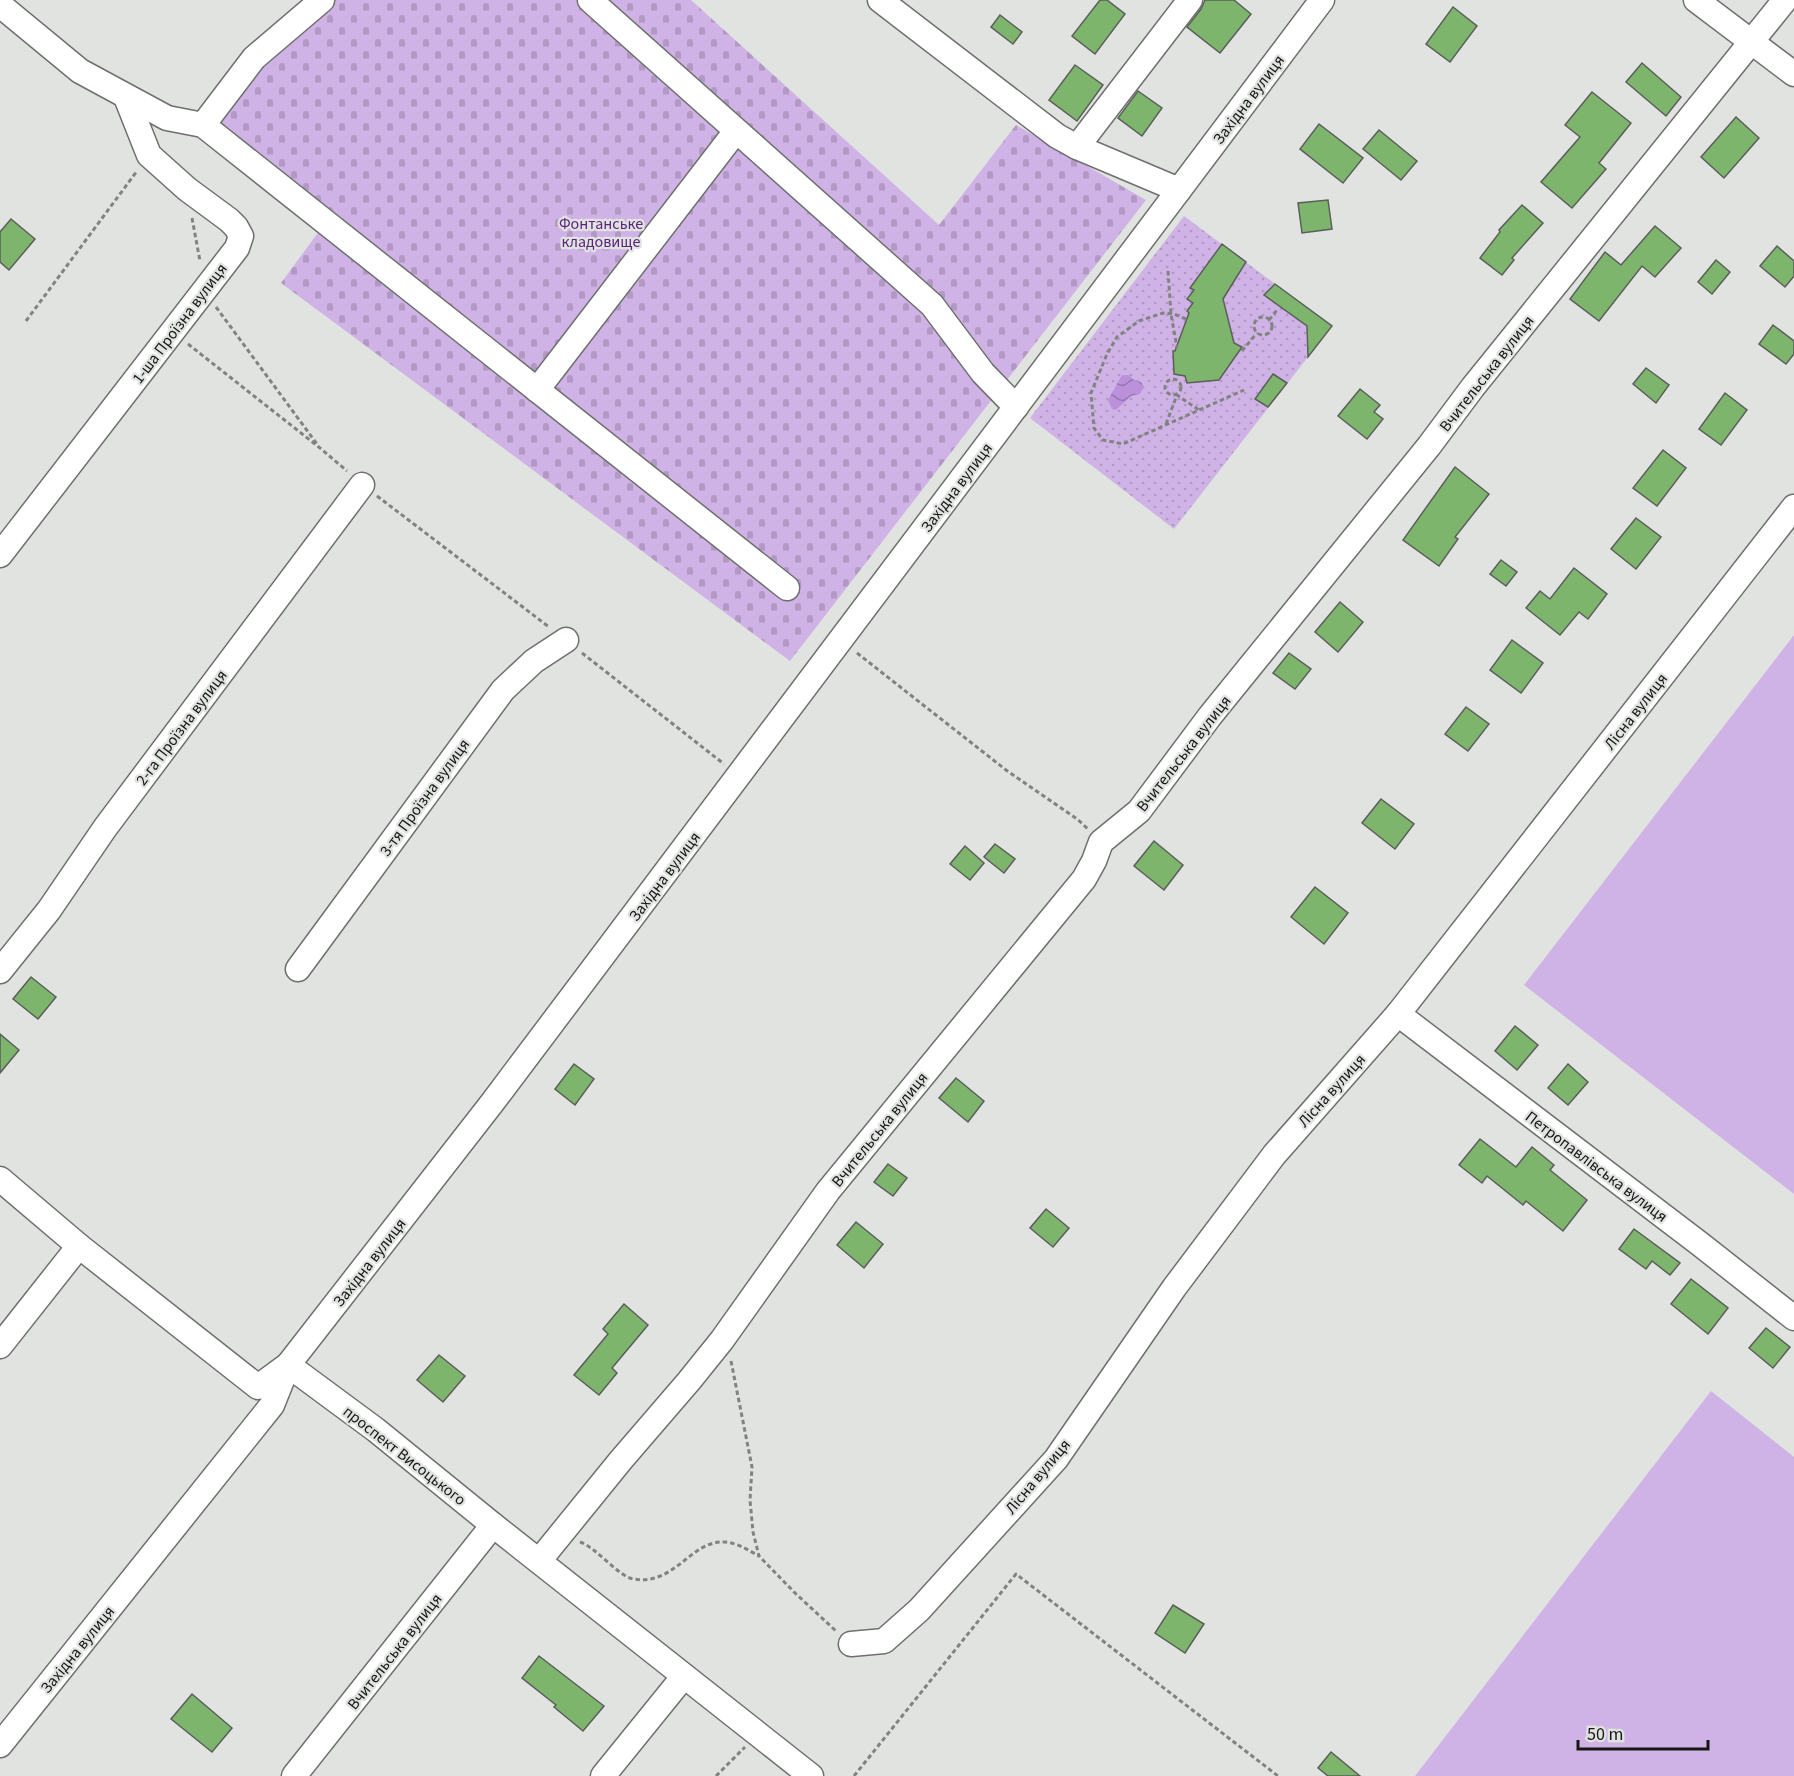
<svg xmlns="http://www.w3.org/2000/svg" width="1794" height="1776" viewBox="0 0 1794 1776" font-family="'Source Sans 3',sans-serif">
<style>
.grass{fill:#d0b3e6}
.cemetery{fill:url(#cemetery-stones)}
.garden{fill:url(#garden-dots)}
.water{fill:url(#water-waves)}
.building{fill:#7eb56d;stroke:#5c5e5b;stroke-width:1.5}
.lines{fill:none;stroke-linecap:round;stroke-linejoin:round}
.minor-casing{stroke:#6e706d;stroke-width:27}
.path{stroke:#818381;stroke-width:3;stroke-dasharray:4.5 3;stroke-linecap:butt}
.minor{stroke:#fff;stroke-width:24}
.labels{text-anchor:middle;stroke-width:4.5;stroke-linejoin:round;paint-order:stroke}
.street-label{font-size:16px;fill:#151615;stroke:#e0e3e0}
.park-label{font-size:16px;fill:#5b237c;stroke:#e0e3e0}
</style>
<defs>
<pattern id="cemetery-stones" width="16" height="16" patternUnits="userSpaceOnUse" patternTransform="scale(1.5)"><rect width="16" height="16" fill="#d0b3e6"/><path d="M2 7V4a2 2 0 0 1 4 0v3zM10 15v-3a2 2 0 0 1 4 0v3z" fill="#b299c4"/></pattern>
<pattern id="garden-dots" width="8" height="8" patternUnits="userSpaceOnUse" patternTransform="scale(1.5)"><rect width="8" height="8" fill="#d0b3e6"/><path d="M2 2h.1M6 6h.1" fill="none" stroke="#b299c4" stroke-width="1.8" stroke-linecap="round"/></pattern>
<pattern id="water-waves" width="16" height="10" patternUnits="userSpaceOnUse" patternTransform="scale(1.5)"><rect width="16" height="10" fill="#bc91dc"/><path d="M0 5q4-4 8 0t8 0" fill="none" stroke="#9875b1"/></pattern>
</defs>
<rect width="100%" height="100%" fill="#e0e3e0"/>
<g class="grass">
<polygon points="1794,635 1794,1194 1524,985"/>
<polygon points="1711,1391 1794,1457 1794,1776 1415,1776"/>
</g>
<polygon class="cemetery" points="309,0 691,0 939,225 1016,125 1146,200 790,661 281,283 320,230 189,127"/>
<polygon class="garden" points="1184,216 1332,326 1174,529 1030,418"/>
<polygon class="water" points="1122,375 1129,375 1134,380 1141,382 1144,387 1140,394 1131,396 1116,410 1112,409 1108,400"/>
<g class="building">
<polygon points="1100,0 1107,0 1125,14 1095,54 1072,36"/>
<polygon points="1205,0 1234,0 1251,14 1220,53 1187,27 1201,9"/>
<polygon points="1453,7 1477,26 1450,62 1426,44"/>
<polygon points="1000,15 1022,32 1013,44 991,27"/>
<polygon points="1642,63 1681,97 1666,116 1626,82"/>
<polygon points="1075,65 1103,85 1077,121 1049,100"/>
<polygon points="1138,91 1162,108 1142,136 1118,118"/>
<polygon points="1592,92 1631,123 1599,163 1606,169 1572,208 1541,182 1580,137 1565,125"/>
<polygon points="1736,117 1759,138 1724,178 1701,157"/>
<polygon points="1319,124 1363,158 1343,183 1300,149"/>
<polygon points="1379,130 1417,161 1401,180 1363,149"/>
<polygon points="1328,200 1332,229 1302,233 1298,203"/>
<polygon points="1522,205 1543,223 1512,258 1514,260 1502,275 1480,258 1500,232 1499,230"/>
<polygon points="11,219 35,239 9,270 0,262 0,232"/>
<polygon points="1655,226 1681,248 1655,277 1642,266 1599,321 1570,299 1605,252 1621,265"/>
<polygon points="1222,244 1246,262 1223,299 1234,343 1242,347 1219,380 1187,383 1185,376 1174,374 1173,351 1175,351 1189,313 1187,311 1193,303 1187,299 1194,290 1190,288"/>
<polygon points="1777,246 1794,261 1794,276 1785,287 1760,266"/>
<polygon points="1716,260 1730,272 1712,294 1698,282"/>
<polygon points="1275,284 1332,326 1308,357 1307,326 1264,295"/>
<polygon points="1773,325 1794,341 1794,354 1786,364 1759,344"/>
<polygon points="1646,368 1669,385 1656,403 1633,384"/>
<polygon points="1273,374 1287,383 1268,407 1255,399"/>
<polygon points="1360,389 1380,405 1374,412 1383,419 1367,439 1338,416"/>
<polygon points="1725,393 1747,410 1721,445 1699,429"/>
<polygon points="1663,450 1686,468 1657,506 1633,488"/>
<polygon points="1455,467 1489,494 1455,537 1458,539 1439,566 1403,540"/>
<polygon points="1636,518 1661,537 1636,569 1611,549"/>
<polygon points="1501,560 1517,572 1506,586 1490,574"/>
<polygon points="1574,568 1607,594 1588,619 1579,612 1560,635 1526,608 1540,591 1550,599"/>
<polygon points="1340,602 1363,622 1338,652 1315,632"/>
<polygon points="1512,640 1543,663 1521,693 1490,670"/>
<polygon points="1289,653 1311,669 1295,689 1273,673"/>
<polygon points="1466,707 1489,724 1468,751 1445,734"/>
<polygon points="1381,799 1414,824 1395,849 1362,823"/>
<polygon points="1154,841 1183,865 1164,890 1134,866"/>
<polygon points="995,844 1015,859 1004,873 984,857"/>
<polygon points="965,846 984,863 970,880 950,864"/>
<polygon points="1315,887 1348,913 1324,944 1291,917"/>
<polygon points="31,977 56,997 38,1019 13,999"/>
<polygon points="1515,1026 1538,1045 1517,1070 1495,1051"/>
<polygon points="0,1034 19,1050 0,1073"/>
<polygon points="574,1064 594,1079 575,1105 555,1089"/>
<polygon points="1568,1064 1588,1082 1568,1105 1548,1088"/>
<polygon points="956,1078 984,1101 968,1122 939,1098"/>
<polygon points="1480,1139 1516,1167 1532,1147 1554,1165 1550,1170 1587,1200 1563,1231 1526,1201 1523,1205 1487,1176 1482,1183 1459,1165"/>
<polygon points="888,1164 907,1178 893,1196 874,1182"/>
<polygon points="1046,1209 1069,1228 1053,1247 1030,1228"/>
<polygon points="856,1222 883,1244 864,1268 837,1245"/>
<polygon points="1634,1229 1680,1263 1670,1275 1652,1261 1646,1269 1619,1249"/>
<polygon points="1691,1279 1728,1308 1708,1334 1671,1304"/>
<polygon points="624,1304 648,1325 612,1368 617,1373 599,1395 574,1375 608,1334 603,1329"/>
<polygon points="1766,1328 1790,1347 1773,1368 1749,1348"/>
<polygon points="439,1355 465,1376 443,1402 417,1380"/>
<polygon points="1173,1605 1204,1624 1185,1653 1155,1633"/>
<polygon points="539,1656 604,1706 583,1731 554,1707 556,1705 522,1678"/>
<polygon points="192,1694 232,1728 212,1752 171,1719"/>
<polygon points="1331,1752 1360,1776 1328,1776 1318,1768"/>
</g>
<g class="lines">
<defs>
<g id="minor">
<polyline points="590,0 932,305 983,373 1016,407"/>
<polyline points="880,0 1057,136 1077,147 1179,190"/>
<polyline points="1696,0 1794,74"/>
<polyline points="0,5 80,71 167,118 203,125 787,588"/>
<polyline points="203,125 254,58 322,0"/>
<polyline points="1077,147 1190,0"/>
<polyline points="537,390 736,131"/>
<polyline points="0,555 237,248 241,236 236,227 229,220 187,189 149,155 126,97"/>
<polyline points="298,969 503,690 534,661 566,640"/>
<polyline points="0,971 49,910 105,828 362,485"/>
<polyline points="1398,1014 1700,1244 1794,1318"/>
<polyline points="0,1179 79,1246 258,1387 288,1365 376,1430 493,1525 811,1776"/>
<polyline points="0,1346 79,1246"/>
<polyline points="539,1561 621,1460 689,1381 722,1340 828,1191 1084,879 1094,861 1101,842 1139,811 1210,716 1429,446 1473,387 1785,0"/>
<polyline points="851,1644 884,1641 919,1610 1056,1459 1174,1288 1274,1155 1398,1014 1794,507"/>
<polyline points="0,1745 272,1405 288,1365 492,1103 1322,0"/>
<polyline points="294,1776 493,1525"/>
<polyline points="603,1776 684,1676"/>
</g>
</defs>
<use href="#minor" class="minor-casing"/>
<g class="path">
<polyline points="192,218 200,261"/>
<polyline points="1168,271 1171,314 1177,348"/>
<polyline points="216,307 317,444"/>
<circle cx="1263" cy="326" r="9"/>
<polyline points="1186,319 1174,314 1163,313 1139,321 1117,337 1107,354 1091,393 1094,428 1103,440 1123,444 1244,390"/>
<polyline points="1269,320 1277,310"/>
<polyline points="26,321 137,171"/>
<polyline points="188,344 320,448 347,471"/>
<polyline points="1242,351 1256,334"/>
<circle cx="1173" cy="387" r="8"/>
<polyline points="1166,424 1177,395 1199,410"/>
<polyline points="377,496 549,627"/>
<polyline points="582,653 724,764"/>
<polyline points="857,653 1006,770 1077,819 1088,829"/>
<polyline points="731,1361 752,1467 750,1500 753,1532 759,1556 795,1593 836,1631"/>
<path d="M580,1542C597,1548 618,1576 633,1579C676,1586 690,1540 725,1542C738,1543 748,1550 759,1556"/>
<polyline points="716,1776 745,1747"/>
<polyline points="854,1776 1016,1574 1278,1776"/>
</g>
<use href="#minor" class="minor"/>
</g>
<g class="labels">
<g class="street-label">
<text transform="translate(1248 99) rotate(-53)" y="6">Західна вулиця</text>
<text transform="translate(179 323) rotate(-53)" y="6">1-ша Проїзна вулиця</text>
<text transform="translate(1486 373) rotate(-52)" y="6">Вчительська вулиця</text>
<text transform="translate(956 487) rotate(-53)" y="6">Західна вулиця</text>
<text transform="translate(1635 711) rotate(-52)" y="6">Лісна вулиця</text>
<text transform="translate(181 727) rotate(-53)" y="6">2-га Проїзна вулиця</text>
<text transform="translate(1183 753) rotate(-52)" y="6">Вчительська вулиця</text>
<text transform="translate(424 797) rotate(-54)" y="6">3-тя Проїзна вулиця</text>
<text transform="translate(664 876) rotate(-53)" y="6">Західна вулиця</text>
<text transform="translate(1331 1090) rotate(-48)" y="6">Лісна вулиця</text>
<text transform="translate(879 1129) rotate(-51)" y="6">Вчительська вулиця</text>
<text transform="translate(1597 1166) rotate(37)" y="6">Петропавлівська вулиця</text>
<text transform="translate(369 1262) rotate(-52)" y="6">Західна вулиця</text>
<text transform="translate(405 1455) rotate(38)" y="6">проспект Висоцького</text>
<text transform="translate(1037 1476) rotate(-50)" y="6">Лісна вулиця</text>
<text transform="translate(77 1649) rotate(-51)" y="6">Західна вулиця</text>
<text transform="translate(394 1651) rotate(-52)" y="6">Вчительська вулиця</text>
</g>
<g class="park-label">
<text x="601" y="229">Фонтанське<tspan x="601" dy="18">кладовище</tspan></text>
</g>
</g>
<path d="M1578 1740v9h130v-9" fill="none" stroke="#151615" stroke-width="3"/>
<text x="1587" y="1740" font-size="18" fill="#151615" stroke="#e0e3e0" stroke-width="4.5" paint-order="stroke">50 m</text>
</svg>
